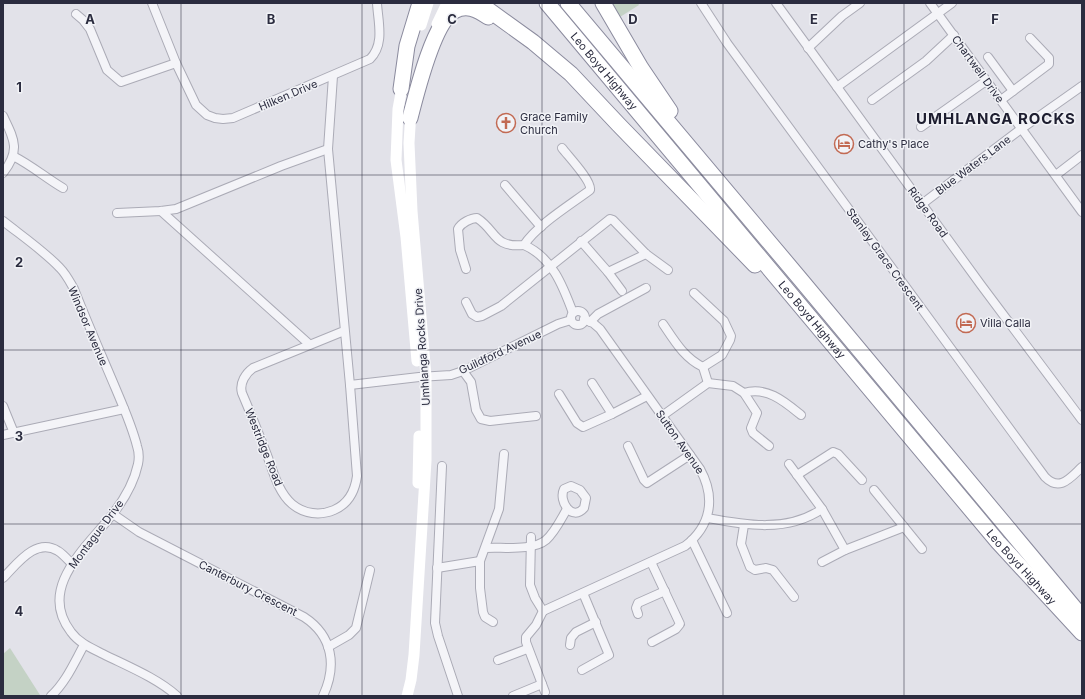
<svg xmlns="http://www.w3.org/2000/svg" width="1085" height="699" viewBox="0 0 1085 699" font-family="Inter,sans-serif">
<style>
.green{fill:#c4d2c5}
.lines{fill:none;stroke-linecap:round;stroke-linejoin:round}
.street-casing{stroke:#ababb6;stroke-width:10}
.highway-casing{stroke:#8b8b9e;stroke-width:17}
.street{stroke:#f4f4f8;stroke-width:8}
.secondary{stroke:#fff;stroke-width:11}
.highway{stroke:#fff;stroke-width:15}
.grid{fill:none;stroke:#2b2c3f;stroke-width:1;stroke-opacity:0.55}
.labels{text-anchor:middle;stroke-width:3;stroke-linejoin:round;paint-order:stroke}
.street-label{font-size:11px;fill:#2b2c3f;stroke:#f1f2f6}
.poi-label{font-size:11px;fill:#2b2c3f;stroke:#f1f2f6;text-anchor:start}
.district-label{font-size:15px;font-weight:bold;letter-spacing:1px;fill:#1e1e30;stroke:#f1f2f6}
.grid-label{font-size:13px;text-anchor:middle;font-weight:bold;fill:#2b2c3f;stroke:#f1f2f6;stroke-width:3;stroke-linejoin:round;paint-order:stroke}
</style>
<rect width="100%" height="100%" fill="#e2e2e9"/>
<g class="green">
<polygon points="612,3 638,3 639,5 620,17"/>
<polygon points="10,648 40,695 39,696 3,696 3,654"/>
</g>
<g class="lines">
<defs>
<g id="street">
<path d="M152,3L176,63L196,105L207,115L215,118L223,119L233,118L370,59C385,44 378,22 377,3"/>
<path d="M701,3L727,43L1045,477C1060,492 1070,478 1082,467"/>
<polyline points="776,3 981,285 1082,420"/>
<polyline points="930,3 1082,212"/>
<polyline points="76,14 83,20 90,29 107,70 121,82 176,63"/>
<polyline points="808,48 842,16 860,3"/>
<polyline points="988,57 1013,91"/>
<path d="M333,76L328,149L350,385L357,476C355,491 348,504 334,510C320,516 304,514 292,504C278,492 273,471 267,455C259,434 251,414 242,393C239,383 246,373 253,368L344,331"/>
<polyline points="837,87 952,3"/>
<polyline points="872,100 926,61 954,35"/>
<polyline points="1001,100 1049,64 1049,58 1030,38"/>
<path d="M3,116C14,139 21,150 3,173"/>
<polyline points="921,127 986,81"/>
<path d="M13,156C31,165 46,178 63,188"/>
<polyline points="1056,175 1082,155"/>
<polyline points="505,185 541,227"/>
<polyline points="922,204 1021,129 1082,86"/>
<polyline points="161,211 309,344"/>
<polyline points="117,213 161,211 176,209 281,166 328,149"/>
<path d="M3,221C22,236 44,251 60,268C66,274 70,282 74,289C87,322 101,354 115,387C123,406 132,426 137,446C139,452 139,459 138,464C134,483 123,501 112,515C86,548 37,588 71,632C79,643 91,648 103,654C127,666 157,678 177,696"/>
<polyline points="581,241 608,272 622,291"/>
<path d="M524,245C552,257 563,286 573,313"/>
<path d="M466,269L460,250L458,229C461,223 471,218 477,218C497,231 493,248 524,245C537,225 570,205 590,190C592,181 568,156 562,148"/>
<polyline points="608,272 646,254"/>
<polyline points="694,293 724,321 731,336 730,340 722,355 703,367"/>
<polyline points="466,302 472,314 477,317 482,316 501,306 610,219 613,220 646,254 668,270"/>
<circle cx="578" cy="318" r="7"/>
<polyline points="590,322 598,314 646,288"/>
<path d="M663,324C674,340 684,358 703,367L708,383"/>
<polyline points="463,371 471,382 476,410 481,419 490,421 536,416"/>
<polyline points="592,383 612,414"/>
<polyline points="350,385 419,377 451,375 463,371 558,324 571,320"/>
<path d="M744,393C767,386 785,402 801,415"/>
<polyline points="559,394 577,423 583,427 612,414 647,396"/>
<polyline points="3,406 14,433"/>
<polyline points="662,416 708,383 733,386 744,393 757,413 751,428 753,433 769,446"/>
<polyline points="3,435 124,409"/>
<polyline points="628,446 644,480 647,483 690,455"/>
<polyline points="789,464 822,509 845,550"/>
<polyline points="442,466 435,623 438,636 458,696"/>
<polyline points="797,475 833,452 838,454 862,480"/>
<path d="M571,486L580,490L586,498L584,508C572,522 558,501 564,489Z"/>
<polyline points="874,490 922,549"/>
<path d="M113,514L139,532L304,617C333,636 337,666 323,696"/>
<path d="M707,518C745,525 787,533 822,509"/>
<polyline points="744,525 741,544 750,567 755,570 766,568 773,570 794,597"/>
<polyline points="531,537 530,585 535,598 543,611"/>
<polyline points="692,540 727,613"/>
<path d="M486,548C503,547 533,551 546,540C555,532 561,519 567,509"/>
<polyline points="651,562 680,624 676,629 652,642"/>
<polyline points="822,562 845,550 904,527"/>
<polyline points="437,568 480,561"/>
<path d="M3,578C17,564 36,537 58,551C63,554 68,560 72,564"/>
<path d="M543,611L685,546C711,526 716,498 700,469L600,329L593,323L584,319"/>
<polyline points="543,611 536,625 526,637 526,642 545,692"/>
<polyline points="638,614 636,608 638,603 665,591"/>
<polyline points="493,622 485,617 483,612 480,588 480,561 499,509 504,454"/>
<polyline points="570,645 571,638 576,632 596,622"/>
<polyline points="328,647 349,635 356,628 370,570"/>
<polyline points="498,660 527,649"/>
<polyline points="582,670 609,655 583,593"/>
<path d="M51,696C66,682 74,663 84,645"/>
<polyline points="513,696 542,684"/>
</g>
<g id="highway">
<polyline points="479,3 533,42 571,74 618,124 755,265"/>
<path id="s1" d="M547,3L998,542L1082,633"/>
<polyline points="568,3 801,280 1082,617"/>
<polyline points="603,3 641,68 670,111"/>
<polyline points="401,89 407,46 420,3"/>
<path d="M410,118C416,95 433,23 454,11C466,4 477,9 488,17"/>
</g>
</defs>
<use href="#street" class="street-casing"/>
<use href="#highway" class="highway-casing"/>
<use href="#street" class="street"/>
<g class="secondary">
<polyline points="437,24 447,3"/>
<polyline points="421,25 428,3"/>
<polyline points="403,82 398,109 396,160 406,237 417,361"/>
<polyline points="418,483 419,436"/>
<polyline points="407,696 411,680 414,655 426,461 426,376 412,211 409,143 411,111"/>
</g>
<use href="#highway" class="highway"/>
</g>
<path class="grid" d="M181,3V696M362,3V696M542,3V696M723,3V696M904,3V696M3,175H1082M3,350H1082M3,524H1082"/>
<defs>
<symbol id="church-ring" viewBox="-11 -11 22 22"><circle r="9.5" fill="#f1f2f6" stroke="#c26a53" stroke-width="1.5"/><path d="M-1.2-6h2.4v3.5h3.3v2.4h-3.3V6h-2.4V-.1h-3.3v-2.4h3.3Z" fill="#c26a53"/></symbol>
<symbol id="hotel-ring" viewBox="-11 -11 22 22"><circle r="9.5" fill="#f1f2f6" stroke="#c26a53" stroke-width="1.5"/><path d="M-6-4.5h1.5V1H6V5H4.5V3h-9V5H-6ZM-4 0a1.8 1.8 0 1 1 3.6 0ZM.5 0V-2.5h3Q6-2.5 6 0Z" fill="#c26a53"/></symbol>
</defs>
<g fill-rule="evenodd">
<use href="#church-ring" x="495" y="112" width="22" height="22"/>
<use href="#hotel-ring" x="833" y="133" width="22" height="22"/>
<use href="#hotel-ring" x="955" y="312" width="22" height="22"/>
</g>
<g class="labels">
<g class="street-label">
<text transform="translate(978 69) rotate(54)" y="4">Chartwell Drive</text>
<text dy="4" stroke="none"><textPath href="#s1" startOffset="89">Leo Boyd Highway</textPath></text>
<text transform="translate(288 95) rotate(-23)" y="4">Hilken Drive</text>
<text transform="translate(973 165) rotate(-37)" y="4">Blue Waters Lane</text>
<text transform="translate(928 212) rotate(54)" y="4">Ridge Road</text>
<text transform="translate(885 259) rotate(54)" y="4">Stanley Grace Crescent</text>
<text dy="4" stroke="none"><textPath href="#s1" startOffset="413">Leo Boyd Highway</textPath></text>
<text transform="translate(88 326) rotate(67)" y="4">Windsor Avenue</text>
<text transform="translate(422 347) rotate(-94)" y="4">Umhlanga Rocks Drive</text>
<text transform="translate(500 352) rotate(-25)" y="4">Guildford Avenue</text>
<text transform="translate(680 442) rotate(55)" y="4">Sutton Avenue</text>
<text transform="translate(264 447) rotate(68)" y="4">Westridge Road</text>
<text transform="translate(96 534) rotate(-53)" y="4">Montague Drive</text>
<text dy="4" stroke="none"><textPath href="#s1" startOffset="737">Leo Boyd Highway</textPath></text>
<text transform="translate(248 588) rotate(27)" y="4">Canterbury Crescent</text>
</g>
<g class="poi-label">
<text x="520" y="121">Grace Family<tspan x="520" dy="13">Church</tspan></text>
<text x="858" y="148">Cathy's Place</text>
<text x="980" y="327">Villa Calla</text>
</g>
<g class="district-label">
<text x="996" y="124">UMHLANGA ROCKS</text>
</g>
</g>
<g class="grid-label">
<text x="90" y="24">A</text>
<text x="271" y="24">B</text>
<text x="452" y="24">C</text>
<text x="633" y="24">D</text>
<text x="814" y="24">E</text>
<text x="995" y="24">F</text>
<text x="19" y="92">1</text>
<text x="19" y="267">2</text>
<text x="19" y="441">3</text>
<text x="19" y="616">4</text>
</g>
<rect width="1085" height="699" fill="none" stroke="#2b2c3f" stroke-width="8"/>
</svg>
